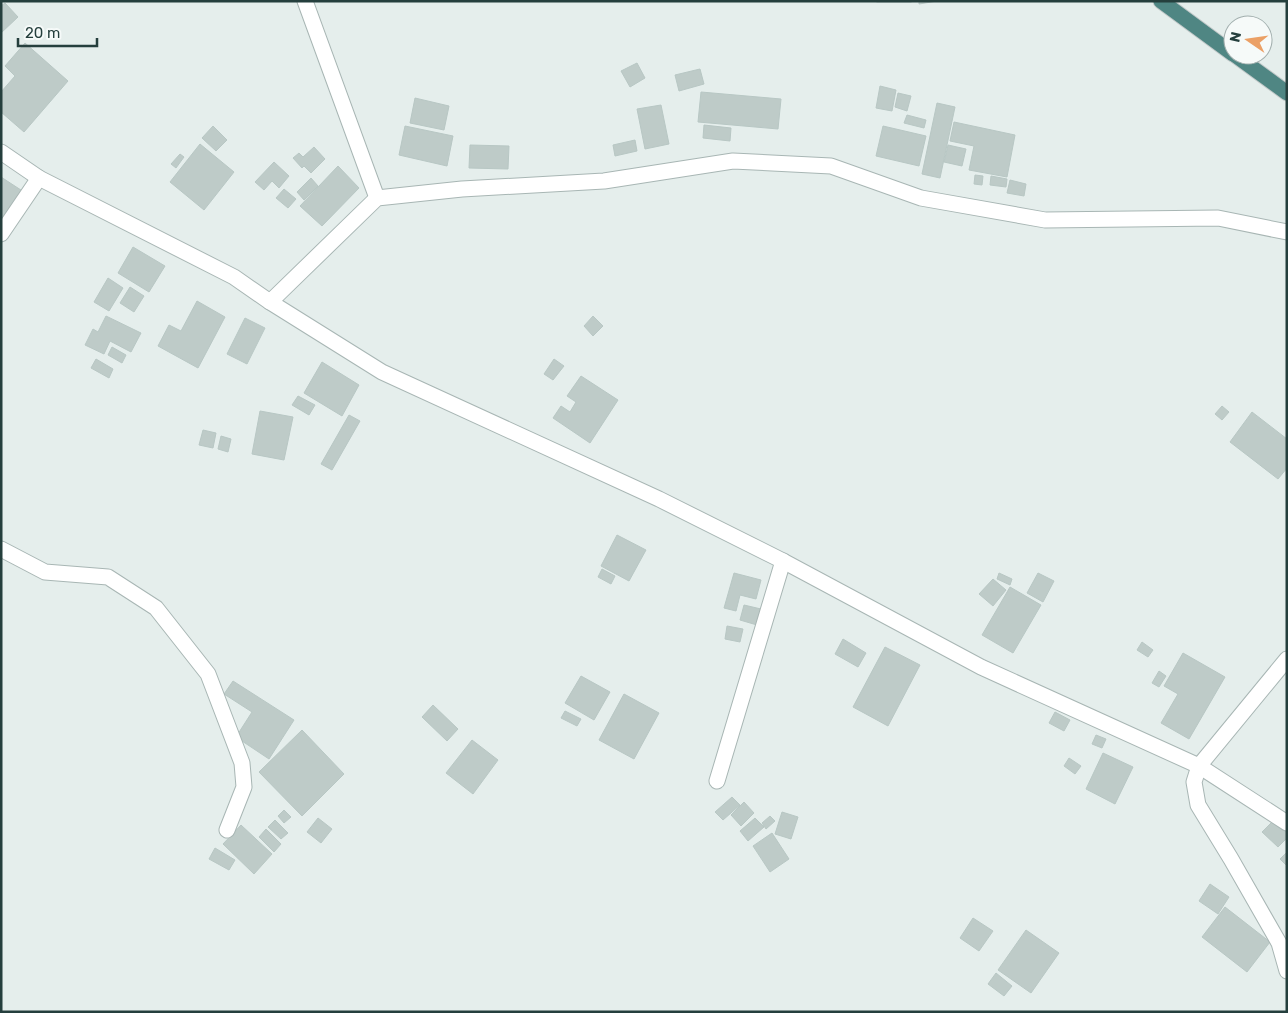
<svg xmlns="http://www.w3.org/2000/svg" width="1288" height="1013" viewBox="0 0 1288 1013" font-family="Rubik,sans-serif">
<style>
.building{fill:#becbc8;stroke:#b8c7c4}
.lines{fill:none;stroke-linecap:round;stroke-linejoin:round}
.minor-casing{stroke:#a8b6b4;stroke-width:17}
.trunk-casing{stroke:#c2c9c9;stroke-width:17}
.minor{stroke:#fff;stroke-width:15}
.trunk{stroke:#4f8683;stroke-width:15}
</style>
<rect width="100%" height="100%" fill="#e5eeec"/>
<g class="building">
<rect x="877" y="1" width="34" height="1"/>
<polygon points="919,1 937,1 919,4"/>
<polygon points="5,3 18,17 1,33 1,6"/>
<polygon points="25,43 68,81 24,132 1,112 1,92 15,76 5,66"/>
<polygon points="637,63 645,78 630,87 621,71"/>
<polygon points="700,69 704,84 679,91 675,75"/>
<polygon points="880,86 896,90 892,111 876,108"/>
<polygon points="701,92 781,99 778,129 698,122"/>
<polygon points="898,93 911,96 907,111 895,107"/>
<polygon points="415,98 449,106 444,130 410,123"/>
<polygon points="937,103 955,107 940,178 922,174"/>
<polygon points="661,105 669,144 645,149 637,109"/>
<polygon points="907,115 926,120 924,128 904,123"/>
<polygon points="954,122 1015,135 1007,177 969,170 974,146 950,141"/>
<polygon points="704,125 731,128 730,141 703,138"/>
<polygon points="213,126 227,140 216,151 202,138"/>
<polygon points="405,126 453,136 447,166 399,155"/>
<polygon points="883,126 926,136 919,166 876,156"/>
<polygon points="635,140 637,151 615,156 613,145"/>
<polygon points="200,144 234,172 204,210 170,182"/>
<polygon points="470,145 509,146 508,169 469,168"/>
<polygon points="948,145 966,149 962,166 944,162"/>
<polygon points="314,147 325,159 311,173 304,166 302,168 293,158 299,153 303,157"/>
<polygon points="180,154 184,157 176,168 171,164"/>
<polygon points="274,162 289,176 279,188 272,181 264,190 255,182"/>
<polygon points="338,166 359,188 322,226 300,206"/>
<polygon points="975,175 983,176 982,185 974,184"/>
<polygon points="991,176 1007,179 1006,187 990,185"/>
<polygon points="1,177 24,192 1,226"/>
<polygon points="311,178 318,186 304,200 297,192"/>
<polygon points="1010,180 1026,184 1024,196 1007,193"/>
<polygon points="284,189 296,199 288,208 276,198"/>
<polygon points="133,247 165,266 149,292 118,273"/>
<polygon points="108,278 123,288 109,311 94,302"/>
<polygon points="130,287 144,296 134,312 120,303"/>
<polygon points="197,301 225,317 198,368 158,346 169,325 181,331"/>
<polygon points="106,316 141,333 131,352 110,341 104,354 85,345 93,329 98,332"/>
<polygon points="593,316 603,326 593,336 584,326"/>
<polygon points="245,318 265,328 247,364 227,354"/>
<polygon points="112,347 126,355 122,363 108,355"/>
<polygon points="96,359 113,369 109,378 91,368"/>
<polygon points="554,359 564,366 553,380 544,374"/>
<polygon points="322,362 359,385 342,416 304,393"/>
<polygon points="581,376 618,400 590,443 553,418 561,406 570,412 576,402 567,396"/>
<polygon points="298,396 315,405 309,415 292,405"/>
<polygon points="1222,406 1229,412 1222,420 1215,414"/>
<polygon points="260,411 293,417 284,460 252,454"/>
<polygon points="1252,412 1287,439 1287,468 1278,479 1230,442"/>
<polygon points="349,415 360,421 332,470 321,464"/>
<polygon points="203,430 216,433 213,448 199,445"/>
<polygon points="221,436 231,439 228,452 218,449"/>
<polygon points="617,535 646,550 629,581 601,566"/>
<polygon points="602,569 615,576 611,584 598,577"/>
<polygon points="734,573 761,580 756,599 740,595 736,611 724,608"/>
<polygon points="999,573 1012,579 1010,585 997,579"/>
<polygon points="1038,573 1054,581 1043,602 1027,593"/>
<polygon points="993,579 1006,590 993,606 979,594"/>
<polygon points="1010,587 1041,605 1013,653 982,635"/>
<polygon points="744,605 761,609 757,625 740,620"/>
<polygon points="727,626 743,629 740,642 725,639"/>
<polygon points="843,639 866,653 858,667 835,654"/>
<polygon points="1142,642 1153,650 1148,657 1137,650"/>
<polygon points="885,647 920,665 888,726 853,707"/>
<polygon points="1183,653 1225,677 1189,739 1161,723 1178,694 1164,686"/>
<polygon points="1159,671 1166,676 1159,687 1152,683"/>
<polygon points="581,676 610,692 594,720 565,703"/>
<polygon points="233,681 294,720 269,759 236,737 252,712 224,694"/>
<polygon points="624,694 659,713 634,759 599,740"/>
<polygon points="433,705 458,729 447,741 422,717"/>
<polygon points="565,711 581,719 577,726 561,718"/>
<polygon points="1055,712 1070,720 1064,731 1049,723"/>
<polygon points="302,730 344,774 302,816 259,772"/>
<polygon points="1096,735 1106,739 1102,748 1092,744"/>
<polygon points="472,740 498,760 473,794 446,773"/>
<polygon points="1103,753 1133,767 1115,804 1086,789"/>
<polygon points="1069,758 1081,766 1075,774 1064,766"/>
<polygon points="732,797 740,805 723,820 715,812"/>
<polygon points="744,802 754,813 741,826 731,815"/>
<polygon points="284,810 291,817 284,823 278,816"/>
<polygon points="782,812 798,817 791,839 775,834"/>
<polygon points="770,816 775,821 766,829 762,823"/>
<polygon points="318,818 332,829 321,843 307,832"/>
<polygon points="755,818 764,827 748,841 740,831"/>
<polygon points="1276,818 1287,829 1287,838 1278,847 1262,832"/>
<polygon points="275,820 288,833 281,839 268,827"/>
<polygon points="241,825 272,854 254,874 223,844"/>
<polygon points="266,829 281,844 274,852 259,837"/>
<polygon points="772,833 789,859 770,872 753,846"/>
<polygon points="215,848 235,860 229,870 209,859"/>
<polygon points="1287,852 1287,866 1280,859"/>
<polygon points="1210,884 1229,897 1218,914 1199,901"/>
<polygon points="1225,907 1270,942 1247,972 1202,937"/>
<polygon points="973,918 993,931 979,951 960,938"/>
<polygon points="1026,930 1059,953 1031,993 998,970"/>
<polygon points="996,973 1012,986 1004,996 988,984"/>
</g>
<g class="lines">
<defs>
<g id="minor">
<polyline points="305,1 377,198"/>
<polyline points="1,152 39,178 234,277 270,302 382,372 659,499 783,561 981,667 1199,766 1287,823"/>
<polyline points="1,234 39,178"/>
<polyline points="270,302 377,198 462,189 604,181 733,161 831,166 921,198 1045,220 1218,218 1287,232"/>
<polyline points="1,549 45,572 108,577 156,608 208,674 242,763 244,787 227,830"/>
<polyline points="1287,659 1199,766 1194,782 1198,805 1231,859 1279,943 1287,971"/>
<polyline points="717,781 783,561"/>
</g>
<g id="trunk">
<polyline points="1161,1 1233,54"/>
<polyline points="1235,55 1287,93"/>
</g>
</defs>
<use href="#minor" class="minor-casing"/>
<use href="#trunk" class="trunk-casing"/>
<use href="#minor" class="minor"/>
<use href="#trunk" class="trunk"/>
</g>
<rect width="1288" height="1013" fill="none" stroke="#253f3d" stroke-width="5"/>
<g transform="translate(1248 40) rotate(283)"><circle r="24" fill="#f6faf9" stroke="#a2afae"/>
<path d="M0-4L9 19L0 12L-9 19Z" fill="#eba066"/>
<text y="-8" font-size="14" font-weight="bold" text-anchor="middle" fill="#253f3d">N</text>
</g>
<path d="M18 38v8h79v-8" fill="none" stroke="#253f3d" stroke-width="2.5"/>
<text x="25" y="38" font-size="15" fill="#253f3d" stroke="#f6faf9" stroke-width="4" paint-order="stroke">20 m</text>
</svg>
